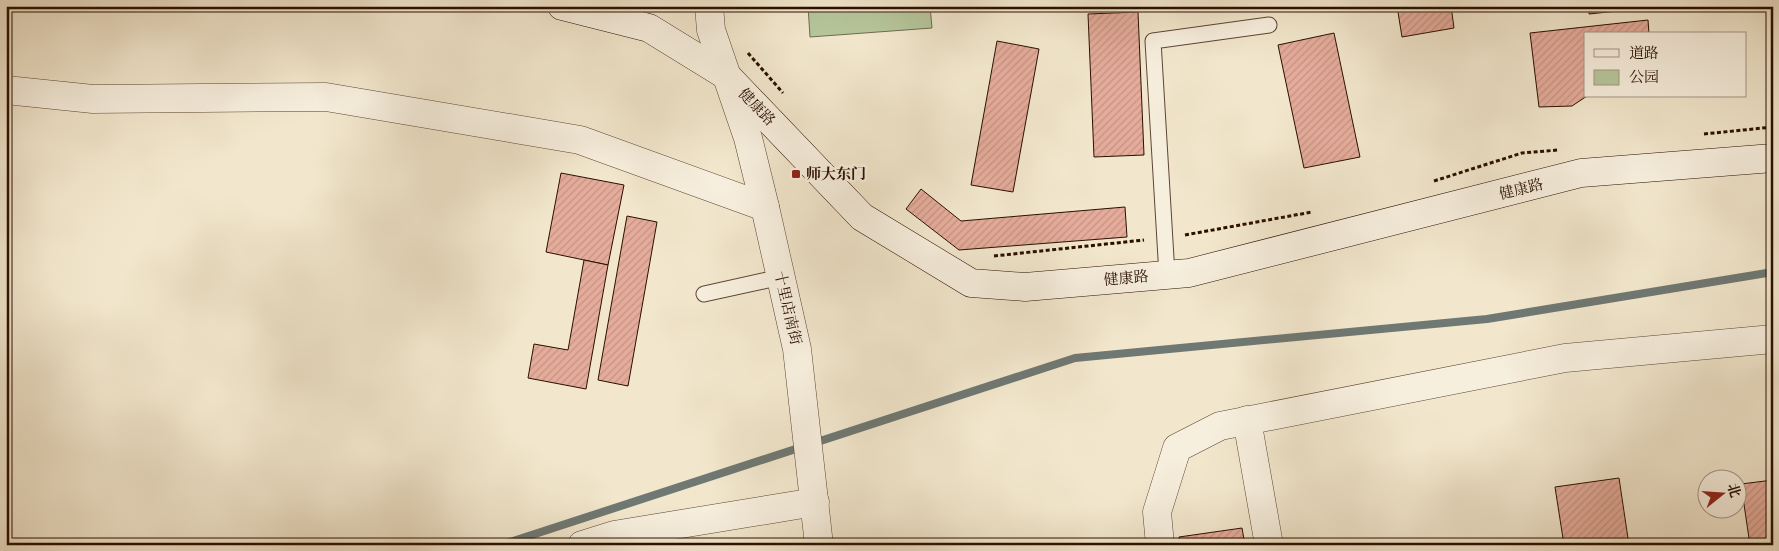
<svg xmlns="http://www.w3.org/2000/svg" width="1779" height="551" viewBox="0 0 1779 551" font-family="'IM FELL English','Noto Serif SC',serif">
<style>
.green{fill:#b6c79c;stroke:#706b4e}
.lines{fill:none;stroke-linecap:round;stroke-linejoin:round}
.stream{stroke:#6f7873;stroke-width:8}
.building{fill:url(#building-hatch);stroke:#2a0f00}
.service-casing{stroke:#5c4533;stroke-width:17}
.minor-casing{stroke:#5c4533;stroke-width:29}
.secondary-casing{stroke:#2a0f00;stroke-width:29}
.path{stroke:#2a0f00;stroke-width:3;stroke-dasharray:4 2.5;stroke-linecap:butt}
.service{stroke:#f7efde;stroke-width:15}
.minor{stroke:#f7efde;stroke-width:28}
.secondary{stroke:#f7efde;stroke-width:28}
.poi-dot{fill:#8f2418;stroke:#f7efde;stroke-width:2}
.labels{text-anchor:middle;stroke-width:5;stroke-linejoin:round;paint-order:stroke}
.street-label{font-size:15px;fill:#2a0f00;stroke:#f7efde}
.poi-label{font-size:15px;font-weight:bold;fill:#2a0f00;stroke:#f7efde;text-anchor:start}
</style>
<defs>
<pattern id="building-hatch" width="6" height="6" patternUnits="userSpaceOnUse" patternTransform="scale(1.25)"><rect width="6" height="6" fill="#e5ac9b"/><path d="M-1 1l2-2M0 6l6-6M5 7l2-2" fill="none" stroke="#c59384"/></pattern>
</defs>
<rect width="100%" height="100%" fill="#f2e7cd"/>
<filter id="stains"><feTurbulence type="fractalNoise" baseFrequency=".004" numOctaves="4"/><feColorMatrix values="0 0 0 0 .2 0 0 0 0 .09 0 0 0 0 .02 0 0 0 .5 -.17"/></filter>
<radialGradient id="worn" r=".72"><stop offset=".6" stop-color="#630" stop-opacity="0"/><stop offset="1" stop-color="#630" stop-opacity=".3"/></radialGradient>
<polygon class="green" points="808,6 930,6 932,28 810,37"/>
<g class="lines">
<polyline class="stream" points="501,545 1075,358 1487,319 1773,272"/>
</g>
<g class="building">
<polygon points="1397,6 1451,6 1454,28 1402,37"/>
<polygon points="1589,6 1627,6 1627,10 1589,14"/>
<polygon points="1138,12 1144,155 1094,157 1088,14"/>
<polygon points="1648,20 1649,34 1585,34 1585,96 1587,96 1572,106 1539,107 1530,33"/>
<polygon points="1334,33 1360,157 1304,168 1278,45"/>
<polygon points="997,41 1039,49 1013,192 971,185"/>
<polygon points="561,173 624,185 608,265 546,252"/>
<polygon points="921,189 961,221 1125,207 1127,237 959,250 906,209"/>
<polygon points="627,216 657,222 628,386 598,380"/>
<polygon points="584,260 608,265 586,389 528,378 534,344 568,350"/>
<polygon points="1619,478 1629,545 1564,545 1555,487"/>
<polygon points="1773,480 1773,545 1750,545 1741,484"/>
<polygon points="1242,528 1245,545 1180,545 1179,537"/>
</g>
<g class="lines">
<defs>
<g id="service">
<polyline points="1167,275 1153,41 1269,25"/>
<polyline points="704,294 781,277"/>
</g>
<g id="minor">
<polyline points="709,6 711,30 748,138 765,207 797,349 819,545"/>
<polyline points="6,90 93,99 326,97 580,140 765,207"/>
<polyline points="1247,420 1269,545"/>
<polyline points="582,545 614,535 815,502"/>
<polyline points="1160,545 1157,512 1177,448 1220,426 1565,358 1773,339"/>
</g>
<polyline id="secondary" points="562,6 649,28 727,76 862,217 971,283 1025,287 1189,273 1581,173 1773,158"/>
</defs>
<use href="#service" class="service-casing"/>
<use href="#minor" class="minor-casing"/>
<use href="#secondary" class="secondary-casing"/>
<g class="path">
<polyline points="748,53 783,93"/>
<polyline points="1704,134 1773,127"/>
<polyline points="1434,181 1522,153 1558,150"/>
<polyline points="1185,235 1312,212"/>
<polyline points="994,256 1144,240"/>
</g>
<use href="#service" class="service"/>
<use href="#minor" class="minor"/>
<use href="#secondary" class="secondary"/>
</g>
<rect class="poi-dot" x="791" y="169" width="10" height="10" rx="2.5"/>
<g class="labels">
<g class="street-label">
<text transform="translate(757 107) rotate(46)" y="5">健康路</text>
<text transform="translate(1521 189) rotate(-14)" y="5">健康路</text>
<text transform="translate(1126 278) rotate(-5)" y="5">健康路</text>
<text transform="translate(788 308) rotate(77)" y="5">十里店南街</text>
</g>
<g class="poi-label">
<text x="806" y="179">师大东门</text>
</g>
</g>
<rect width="1779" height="551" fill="none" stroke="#f2e7cd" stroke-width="25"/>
<rect x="8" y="8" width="1764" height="536" fill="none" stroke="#2a0f00" stroke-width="2.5"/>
<rect x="12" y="12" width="1754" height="526" fill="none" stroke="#2a0f00"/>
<rect x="1584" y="32" width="162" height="65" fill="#f7efde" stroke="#a59585"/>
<rect x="1594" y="49" width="25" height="8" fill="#f7efde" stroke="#a59585"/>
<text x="1629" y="58" font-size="15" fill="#2a0f00">道路</text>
<rect x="1594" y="70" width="25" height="15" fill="#b6c79c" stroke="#a59585"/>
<text x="1629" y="82" font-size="15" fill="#2a0f00">公园</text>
<g transform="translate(1722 494) rotate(73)"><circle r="24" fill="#f7efde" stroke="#a59585"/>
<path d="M0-4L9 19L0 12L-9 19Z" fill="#8f2418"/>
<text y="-8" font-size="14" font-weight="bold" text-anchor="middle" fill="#2a0f00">北</text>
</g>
<rect width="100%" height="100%" filter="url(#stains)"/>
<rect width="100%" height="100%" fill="url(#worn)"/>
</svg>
